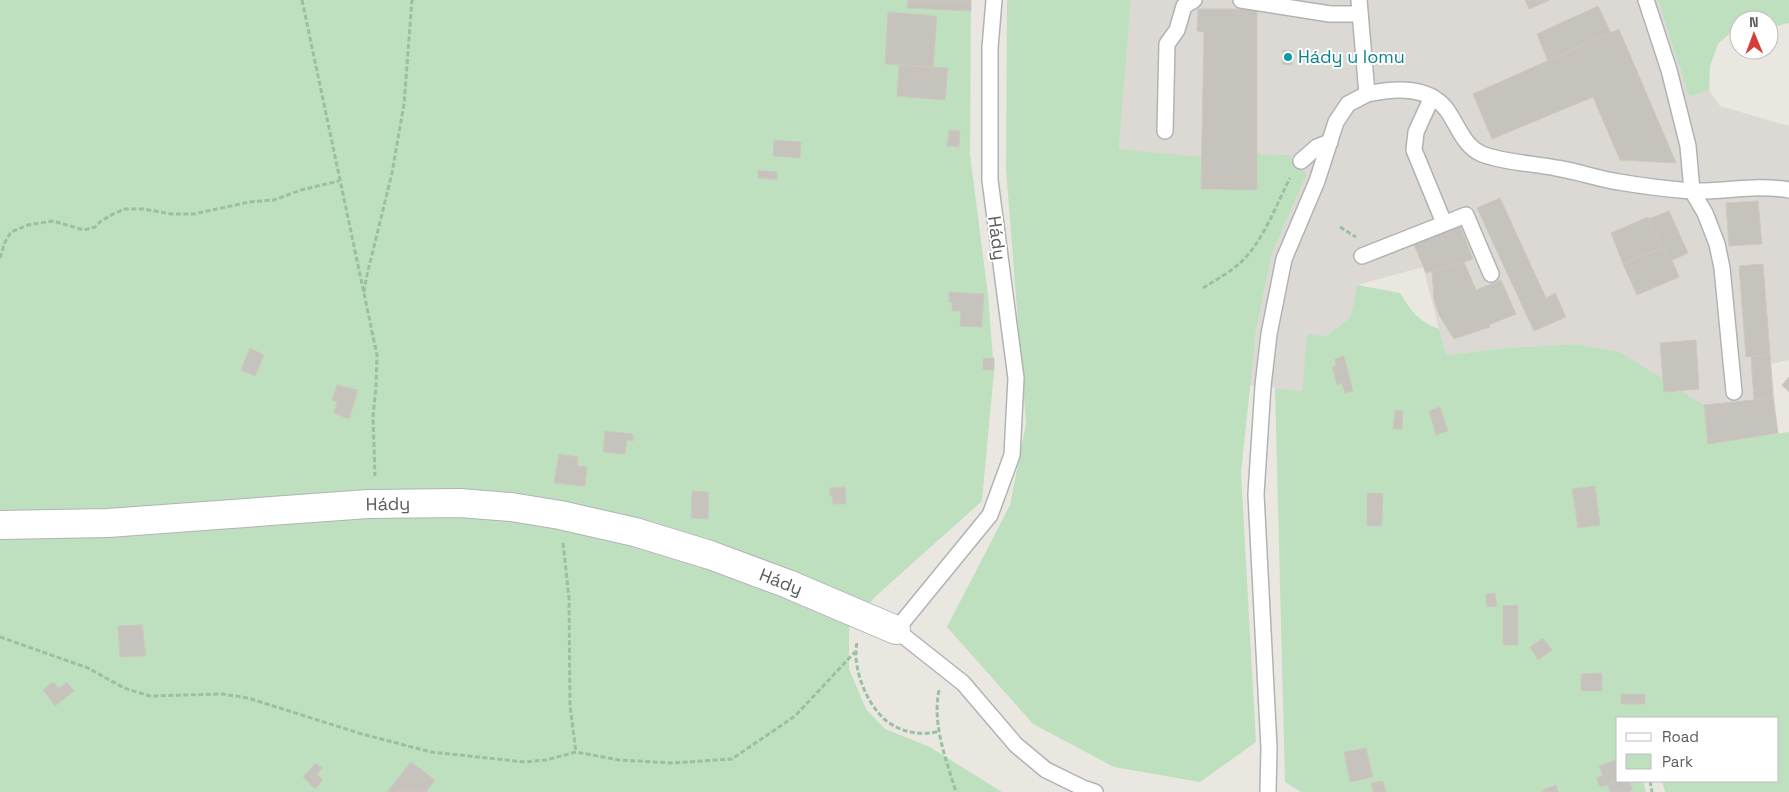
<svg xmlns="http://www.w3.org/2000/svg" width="1789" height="792" viewBox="0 0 1789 792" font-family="'Space Grotesk',sans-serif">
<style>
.industrial{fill:#dcd9d4}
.green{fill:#bfe0be}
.building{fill:#c6c2bc;stroke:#cec9bf}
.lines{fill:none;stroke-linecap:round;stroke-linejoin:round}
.service-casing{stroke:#b0b3b6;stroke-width:18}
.minor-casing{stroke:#b0b3b6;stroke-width:30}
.path{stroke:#98c1a2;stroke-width:3;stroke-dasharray:5 2.5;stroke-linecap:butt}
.service{stroke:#fff;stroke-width:15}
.minor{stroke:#fff;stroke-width:28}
.culture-dot{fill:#0f9aa8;stroke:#fff;stroke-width:2}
.labels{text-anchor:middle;stroke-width:4;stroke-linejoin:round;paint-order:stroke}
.culture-label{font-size:18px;fill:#0d838f;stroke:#fff;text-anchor:start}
.street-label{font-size:18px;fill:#595c5f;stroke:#fff}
</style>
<rect width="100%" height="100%" fill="#eae7e0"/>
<polygon class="industrial" points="1131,0 1658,0 1689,97 1709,90 1720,106 1789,126 1789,360 1771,364 1778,433 1708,444 1620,352 1576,344 1505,348 1446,355 1423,267 1357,285 1350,318 1326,337 1302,391 1250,385 1256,331 1272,253 1307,174 1257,155 1257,190 1201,189 1119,149"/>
<g class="green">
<polygon points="0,0 971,0 970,154 988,295 994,371 982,501 875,597 849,627 849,669 866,709 885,729 930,747 1002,792 0,792"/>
<polygon points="1007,0 1131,0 1119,149 1202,157 1201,189 1257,190 1257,154 1289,155 1307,174 1272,253 1256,331 1241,473 1256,742 1200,782 1114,767 1033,724 947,627 1010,505 1026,424 1006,169"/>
<polygon points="1658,0 1789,0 1789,23 1771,27 1769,27 1769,20 1739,20 1739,25 1718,44 1710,66 1709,90 1689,97"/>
<path d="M1357,285L1400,293C1411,311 1418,321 1439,329L1446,355L1505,348L1576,344L1620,352L1704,405L1709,443L1789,432V792H1665L1662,781H1778V718H1618V781H1643L1646,792H1301L1285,782L1275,388L1302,391L1307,334L1326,336L1350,318Z"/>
</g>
<g class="building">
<polygon points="908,0 971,0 971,11 907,8"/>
<polygon points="1525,0 1550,0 1529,9"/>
<polygon points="1598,6 1611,33 1548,61 1537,34"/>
<polygon points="1198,9 1257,9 1257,190 1201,189 1204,32 1197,31"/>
<polygon points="888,12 937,16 933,67 885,64"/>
<polygon points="1619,29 1676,163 1620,160 1593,97 1492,139 1473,94"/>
<polygon points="1283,50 1293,51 1292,65 1282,64"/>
<polygon points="899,65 948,68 945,100 897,96"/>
<polygon points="949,130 960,131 959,147 947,146"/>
<polygon points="774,140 801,142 800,158 773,156"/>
<polygon points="758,170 777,172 777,180 758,178"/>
<polygon points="1500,198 1546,298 1555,293 1566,317 1534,331 1477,208"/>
<polygon points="1758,201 1762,244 1729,246 1726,203"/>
<polygon points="1669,211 1688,253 1668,262 1649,219"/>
<polygon points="1648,217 1662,248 1623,264 1611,233"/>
<polygon points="1460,225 1473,259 1426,273 1412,240"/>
<polygon points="1662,248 1668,262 1672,260 1679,277 1637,295 1623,264"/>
<polygon points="1464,262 1476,290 1501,280 1516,314 1489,325 1490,327 1454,339 1439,315 1434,300 1432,271"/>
<polygon points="1763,264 1770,355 1746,357 1739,266"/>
<polygon points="949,292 984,294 982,327 960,326 961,311 952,311 952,303 949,302"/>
<polygon points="1696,340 1699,389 1664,392 1660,343"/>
<polygon points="250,348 264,355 255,376 241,370"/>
<polygon points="1770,355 1773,398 1754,400 1751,357"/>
<polygon points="1344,356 1353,391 1345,393 1342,383 1337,385 1332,367 1336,366 1335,359"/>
<polygon points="994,358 994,370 983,370 983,359"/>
<polygon points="1789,377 1789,392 1782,385"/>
<polygon points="337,385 358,390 349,419 334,413 337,402 332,400"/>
<polygon points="1773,398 1778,433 1708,444 1704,405"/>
<polygon points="1440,407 1448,431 1436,435 1429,411"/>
<polygon points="1395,410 1403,411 1402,429 1393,429"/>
<polygon points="605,431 633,434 633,441 627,440 625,454 603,452"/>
<polygon points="559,454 578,457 577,466 587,467 585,486 554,483"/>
<polygon points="1595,486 1600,525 1578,528 1572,489"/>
<polygon points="845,487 846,504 833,504 832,496 830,496 829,488"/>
<polygon points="692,491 709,492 708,519 691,518"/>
<polygon points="1367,493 1383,493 1382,526 1367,526"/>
<polygon points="1495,593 1497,606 1487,607 1486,594"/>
<polygon points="1518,605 1518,645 1503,645 1503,606"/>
<polygon points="142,625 146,656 120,657 118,626"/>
<polygon points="1543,638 1552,650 1538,660 1530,647"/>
<polygon points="1602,673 1602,691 1581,691 1581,674"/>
<polygon points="53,682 59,688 67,682 74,691 55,706 43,690"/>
<rect x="1621" y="694" width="24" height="10"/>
<polygon points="1366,748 1373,777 1350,782 1344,752"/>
<polygon points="1618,759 1618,780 1607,785 1599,766"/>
<polygon points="411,762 435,780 426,792 387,792"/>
<polygon points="316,763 322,768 317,774 323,780 315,789 303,777"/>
<polygon points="1603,775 1607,785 1600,787 1596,778"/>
<polygon points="1618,780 1629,781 1633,790 1629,792 1610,792 1607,785"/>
<polygon points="1383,781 1386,792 1373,792 1371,783"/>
<polygon points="1556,785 1558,792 1543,792 1542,790"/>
</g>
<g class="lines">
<defs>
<g id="service">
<polyline points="994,0 990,48 990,180 1016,378 1012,455 990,515 896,630 963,683 1016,745 1046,770 1083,788 1095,792"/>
<polyline points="1241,0 1330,14 1360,14"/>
<polyline points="1646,0 1669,70 1688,146 1692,191 1705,213 1717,244 1722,268 1734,392"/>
<path d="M1367,94C1395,88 1431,85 1449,113C1458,127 1465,147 1482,154C1505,163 1532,163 1556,168C1577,171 1598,179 1619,182C1642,186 1667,189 1691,191C1724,192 1756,184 1789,190"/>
<polyline points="1432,97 1416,132 1414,150 1444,223"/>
<polyline points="1165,131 1167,44 1177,30 1184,6 1194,0"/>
<polyline points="1301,161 1317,147 1330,142"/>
<polyline points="1362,256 1466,215 1491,274"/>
<polyline points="1268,792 1269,748 1256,494 1263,386 1269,334 1284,259 1317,181 1336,122 1348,104 1367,94 1359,0"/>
</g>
<polyline id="minor" points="0,525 108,523 368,504 460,503 511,507 560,515 635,532 710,555 788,584 896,630"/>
</defs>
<use href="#service" class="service-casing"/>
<use href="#minor" class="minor-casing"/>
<g class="path">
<polyline points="302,0 377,355 376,386 373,417 375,476"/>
<polyline points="1340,227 1356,237"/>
<polyline points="0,258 5,242 11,232 28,225 53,221 84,230 95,227 101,221 113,214 125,209 143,209 172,214 194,214 249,202 274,200 301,190 339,181"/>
<path d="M1203,288C1217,279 1233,271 1244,259C1265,237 1276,205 1290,178"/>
<polyline points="364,292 367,275 392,173 404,104 412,0"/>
<polyline points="563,543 569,598 570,706 576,752"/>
<polyline points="0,637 88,668 124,688 150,696 222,694 248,698 362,734 431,752 525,762 546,760 576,752 619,760 672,763 732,759 795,716 855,652"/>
<path d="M857,643C851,669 870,715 896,727C910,734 923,734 938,732"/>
<path d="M939,690C932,725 946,759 956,792"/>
<polyline points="1650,781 1652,792"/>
</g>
<use href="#service" class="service"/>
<use href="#minor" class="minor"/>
</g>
<circle class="culture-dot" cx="1288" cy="57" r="5"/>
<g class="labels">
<g class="culture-label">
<text x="1298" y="63">Hády u lomu</text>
</g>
<g class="street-label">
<text transform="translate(997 238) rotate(82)" y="6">Hády</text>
<text transform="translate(388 504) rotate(-1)" y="6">Hády</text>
<text transform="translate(781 582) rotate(21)" y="6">Hády</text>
</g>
</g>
<rect x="1616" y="717" width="162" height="65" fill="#ffffff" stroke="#bdbebf"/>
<rect x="1626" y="733" width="25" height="8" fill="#ffffff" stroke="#bdbebf"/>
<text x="1662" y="742" font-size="15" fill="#595c5f">Road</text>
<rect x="1626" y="754" width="25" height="15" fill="#bfe0be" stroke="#bdbebf"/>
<text x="1662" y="767" font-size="15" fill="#595c5f">Park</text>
<g transform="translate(1754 35) rotate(359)"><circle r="24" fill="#ffffff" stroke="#bdbebf"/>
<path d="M0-4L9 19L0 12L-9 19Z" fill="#d83e38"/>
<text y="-8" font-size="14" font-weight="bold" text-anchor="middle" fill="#595c5f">N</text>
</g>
</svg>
